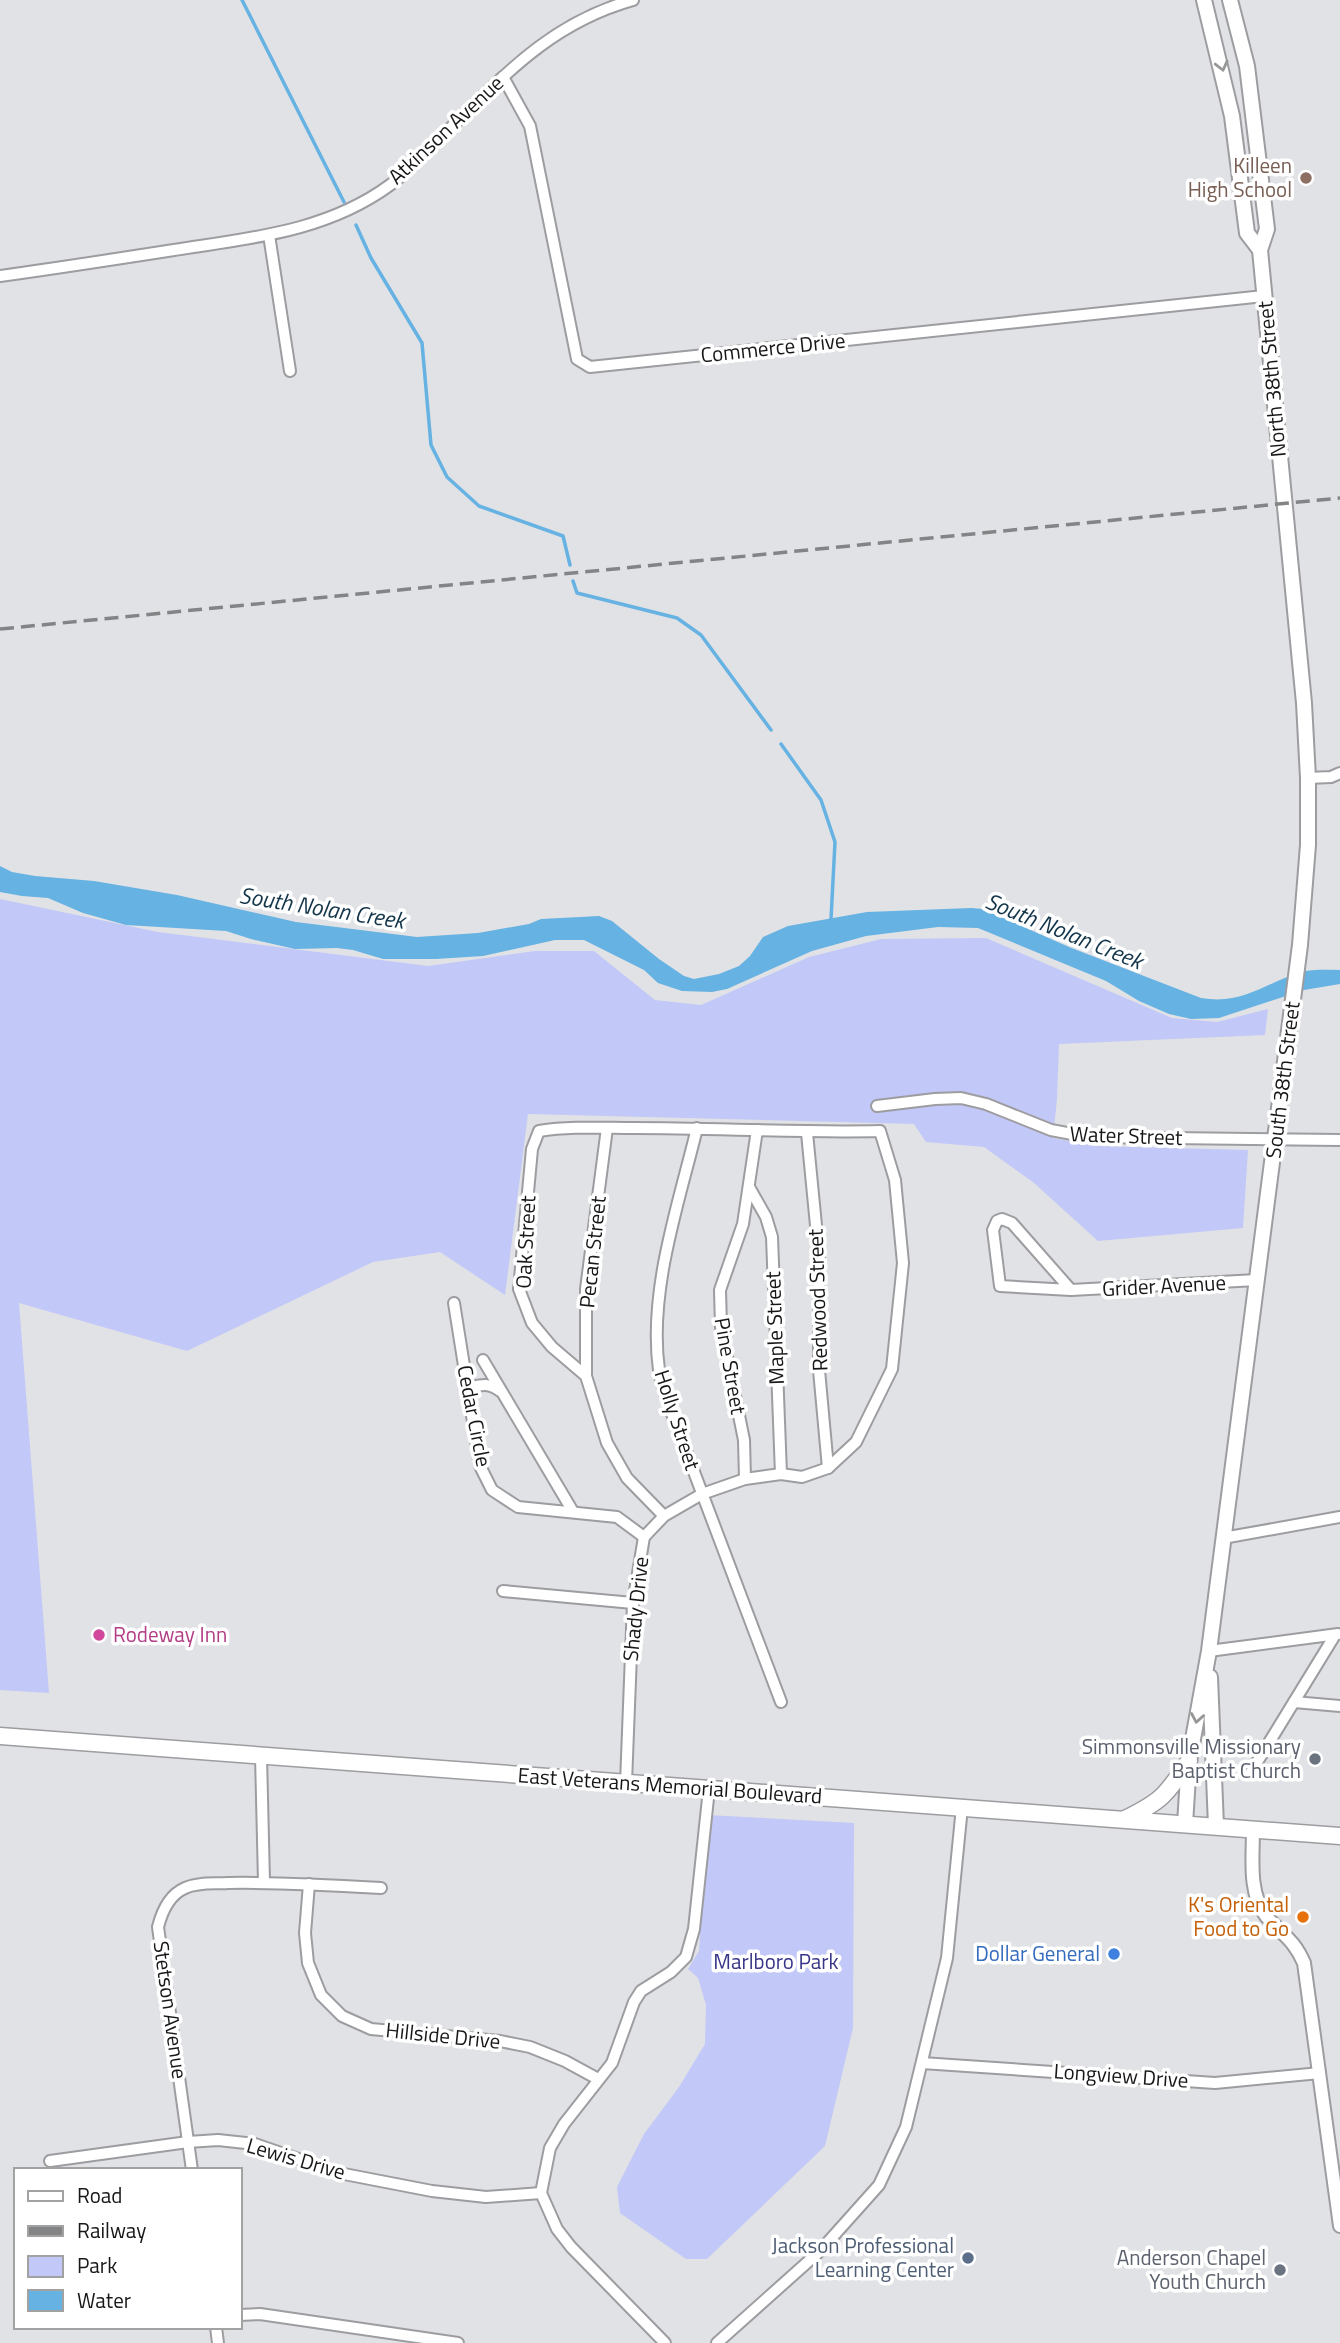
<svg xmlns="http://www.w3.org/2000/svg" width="1340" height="2343" viewBox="0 0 1340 2343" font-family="'Titillium Web',sans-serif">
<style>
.green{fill:#c2c8f8}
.water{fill:#66b2e3}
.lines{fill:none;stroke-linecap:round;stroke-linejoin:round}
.stream{stroke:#66b2e3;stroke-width:3.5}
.minor-casing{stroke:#9d9da1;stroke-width:14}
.tertiary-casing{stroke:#9d9da1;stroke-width:16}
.secondary-casing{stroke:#9d9da1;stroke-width:18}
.primary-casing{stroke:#9d9da1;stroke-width:19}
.minor{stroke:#fff;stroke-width:10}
.tertiary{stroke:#fff;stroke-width:12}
.secondary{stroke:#fff;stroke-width:14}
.primary{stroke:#fff;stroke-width:16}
.rail{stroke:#838486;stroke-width:3.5;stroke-dasharray:14 7;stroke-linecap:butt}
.oneway{stroke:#969797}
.education-dot{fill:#8d6e63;stroke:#fff;stroke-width:2.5}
.hotel-dot{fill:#d1479c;stroke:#fff;stroke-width:2.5}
.worship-dot{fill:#6b7280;stroke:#fff;stroke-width:2.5}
.food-dot{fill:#e8710a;stroke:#fff;stroke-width:2.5}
.shop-dot{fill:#3f7fe0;stroke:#fff;stroke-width:2.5}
.service-dot{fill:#5c6f8a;stroke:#fff;stroke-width:2.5}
.labels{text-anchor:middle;stroke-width:7;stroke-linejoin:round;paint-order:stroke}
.street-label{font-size:21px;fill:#161718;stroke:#fff}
.education-label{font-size:21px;fill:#785e54;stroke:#fff;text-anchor:end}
.hotel-label{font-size:21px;fill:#b23c85;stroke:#fff;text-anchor:start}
.worship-label{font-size:21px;fill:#5b616d;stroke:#fff;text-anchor:end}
.food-label{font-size:21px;fill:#c56008;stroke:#fff;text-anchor:end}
.shop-label{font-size:21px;fill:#366cbe;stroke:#fff;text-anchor:end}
.park-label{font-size:21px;fill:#393689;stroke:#fff}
.service-label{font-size:21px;fill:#4e5e75;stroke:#fff;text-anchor:end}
.water-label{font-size:23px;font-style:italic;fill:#13354a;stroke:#fff}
</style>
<rect width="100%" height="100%" fill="#e1e2e5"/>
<g class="green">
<polygon points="0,899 158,932 428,966 535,951 594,951 655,1000 701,1005 809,957 881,939 986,938 1172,1018 1217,1022 1268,1009 1265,1035 1059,1044 1057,1099 1053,1138 1095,1146 1248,1150 1243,1228 1098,1241 1034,1183 984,1147 926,1142 914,1124 528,1114 505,1295 440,1252 373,1262 187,1351 19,1303 49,1693 0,1690"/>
<polygon points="707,1815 854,1823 853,2028 825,2146 707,2259 686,2259 620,2213 617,2187 644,2134 679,2087 705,2044 706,2005 698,1978 688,1969 699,1951"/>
</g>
<path class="water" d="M0,866L12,872L35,876L94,881L177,895L296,922L417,937L478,933L529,924L541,919L599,916L612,921L659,959L684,976L694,979L719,974L739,966L750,956L763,937L788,926L867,912L971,908L983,909L1069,947L1201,998C1243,1005 1263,984 1301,972C1314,969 1327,970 1340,970V984L1304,990L1219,1018L1191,1019L1169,1014L1139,1001L1106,981L978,928L938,927L866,936L812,951L727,989L712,992L682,991L658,983L644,970L584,940H555L483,956L436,959H383L353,950L337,948L295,949L251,939L226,931L126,925L83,913L48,898L22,896L0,892Z"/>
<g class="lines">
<g class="stream">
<polyline points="242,0 344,202"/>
<polyline points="356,225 371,258 422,343 431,445 447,477 479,506 563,536 570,565"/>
<polyline points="573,581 577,593 677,618 701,635 771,730"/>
<polyline points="781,744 821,800 835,842 831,919"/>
</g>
<defs>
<g id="minor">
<polyline points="503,77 530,126 577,359 590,367 1264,296"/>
<polyline points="269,235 290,371"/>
<path d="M0,276C58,268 116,259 174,250C250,238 326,232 390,185C406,173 420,158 433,145C497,84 544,25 633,0"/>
<polyline points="1308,778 1331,777 1340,773"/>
<polyline points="877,1106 935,1099 961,1098 986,1104 1051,1130 1088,1137 1340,1140"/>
<path d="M697,1128C679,1203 648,1291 659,1370C660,1383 667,1397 671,1411L781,1702"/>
<polyline points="807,1133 819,1256 819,1370 828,1468"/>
<polyline points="749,1187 766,1217 772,1237 781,1474"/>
<polygon points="1002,1219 1012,1223 1071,1290 1000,1286 993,1230 997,1221"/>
<polyline points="1071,1290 1257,1280"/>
<polyline points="454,1303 480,1466 492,1490 518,1507 617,1517 644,1537"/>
<polyline points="483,1360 572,1510"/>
<polyline points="586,1376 586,1289 607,1128"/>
<path d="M467,1388C481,1385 488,1382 500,1391"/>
<polyline points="745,1479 744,1440 721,1327 720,1290 743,1224 757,1130"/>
<polyline points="1223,1538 1340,1517"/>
<polyline points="503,1591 633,1603"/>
<polyline points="1209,1651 1338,1634"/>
<polyline points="1294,1702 1340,1706"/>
<polyline points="261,1756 264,1882"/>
<polyline points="1251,1772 1335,1635"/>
<path d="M626,1783L633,1603L644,1537L664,1516L702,1494L745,1479L781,1474L802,1477L828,1468L856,1442L892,1369L903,1263L895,1180L880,1131C798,1133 717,1128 634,1128C602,1128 571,1126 539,1131L532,1149L519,1289L532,1323L552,1347L586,1376L607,1443L627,1478L664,1516"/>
<polyline points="309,1884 305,1933 308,1963 321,1995 342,2016 371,2029 500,2041 530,2047 565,2061 598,2079"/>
<polyline points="922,2063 1215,2083 1320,2073"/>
<polyline points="50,2161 188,2142 218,2140 255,2144 339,2173 432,2191 486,2197 541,2193"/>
<path d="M192,2170L158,1927C162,1911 169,1895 185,1888C198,1882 214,1884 228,1883C279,1882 330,1885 381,1888"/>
<polyline points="240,2315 260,2314 458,2343"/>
<polyline points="216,2327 218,2343"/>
<polyline points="665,2343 571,2247 557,2229 541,2193 550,2148 564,2124 612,2063 634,2002 641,1991 671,1972 686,1957 694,1929 709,1789"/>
<polyline points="717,2343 820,2251 879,2185 906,2127 947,1958 962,1807"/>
</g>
<path id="tertiary" d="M1253,1829C1253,1857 1248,1893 1266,1916C1282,1935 1293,1938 1304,1963L1340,2226"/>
<g id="secondary">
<polyline points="1204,0 1232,116 1247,233 1260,250"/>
<polyline points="1210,1677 1216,1826"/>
<polyline points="1185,1824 1189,1761 1209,1651 1300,945 1308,845 1308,778 1304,703 1260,250 1267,229 1247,66 1230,0"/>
</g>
<g id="primary">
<polyline points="0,1736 1340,1836"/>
<path d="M1125,1819C1162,1801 1166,1795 1189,1761"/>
</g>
</defs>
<use href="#minor" class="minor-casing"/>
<use href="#tertiary" class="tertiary-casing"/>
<use href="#secondary" class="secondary-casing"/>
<use href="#primary" class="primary-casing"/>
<use href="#minor" class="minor"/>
<use href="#tertiary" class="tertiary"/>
<use href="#secondary" class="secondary"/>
<use href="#primary" class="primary"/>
<polyline class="rail" points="0,629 1340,498"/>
</g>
<defs><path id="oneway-chevron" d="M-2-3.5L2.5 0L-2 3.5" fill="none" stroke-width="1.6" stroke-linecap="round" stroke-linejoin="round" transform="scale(1.75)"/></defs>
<g class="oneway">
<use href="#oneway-chevron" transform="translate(1222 66) rotate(76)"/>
<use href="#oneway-chevron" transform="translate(1197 1718) rotate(100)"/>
</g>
<circle class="education-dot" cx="1306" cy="178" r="7"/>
<circle class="hotel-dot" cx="99" cy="1635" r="7"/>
<g class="worship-dot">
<circle cx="1315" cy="1759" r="7"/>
<circle cx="1280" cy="2270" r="7"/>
</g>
<circle class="food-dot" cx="1303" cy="1917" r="7"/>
<circle class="shop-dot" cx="1114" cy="1954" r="7"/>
<circle class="service-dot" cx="968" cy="2258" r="7"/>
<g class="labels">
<g class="street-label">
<text transform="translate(446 130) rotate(-43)" y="7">Atkinson Avenue</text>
<text transform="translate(773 348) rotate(-6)" y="7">Commerce Drive</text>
<text transform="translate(1272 379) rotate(-95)" y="7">North 38th Street</text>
<text transform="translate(1283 1080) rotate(-83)" y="7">South 38th Street</text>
<text transform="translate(1126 1136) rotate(2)" y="7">Water Street</text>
<text transform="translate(526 1242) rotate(-87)" y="7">Oak Street</text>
<text transform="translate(593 1252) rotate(-84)" y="7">Pecan Street</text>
<text transform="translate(1164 1286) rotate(-3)" y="7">Grider Avenue</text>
<text transform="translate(818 1300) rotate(-92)" y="7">Redwood Street</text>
<text transform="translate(775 1328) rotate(-92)" y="7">Maple Street</text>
<text transform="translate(730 1366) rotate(80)" y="7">Pine Street</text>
<text transform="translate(474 1416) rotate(79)" y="7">Cedar Circle</text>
<text transform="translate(677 1420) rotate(72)" y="7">Holly Street</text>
<text transform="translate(636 1609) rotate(-84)" y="7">Shady Drive</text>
<text transform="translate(670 1786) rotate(4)" y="7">East Veterans Memorial Boulevard</text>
<text transform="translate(170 2010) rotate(82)" y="7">Stetson Avenue</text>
<text transform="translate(443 2036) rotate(6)" y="7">Hillside Drive</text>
<text transform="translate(1121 2076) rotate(4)" y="7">Longview Drive</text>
<text transform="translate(296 2159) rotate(16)" y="7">Lewis Drive</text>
</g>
<g class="education-label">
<text x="1292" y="173">Killeen<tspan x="1292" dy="24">High School</tspan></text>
</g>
<g class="hotel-label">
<text x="113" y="1642">Rodeway Inn</text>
</g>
<g class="worship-label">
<text x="1301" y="1754">Simmonsville Missionary<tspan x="1301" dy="24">Baptist Church</tspan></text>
<text x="1266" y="2265">Anderson Chapel<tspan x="1266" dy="24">Youth Church</tspan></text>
</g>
<g class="food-label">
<text x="1289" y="1912">K's Oriental<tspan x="1289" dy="24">Food to Go</tspan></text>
</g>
<g class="shop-label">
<text x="1100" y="1961">Dollar General</text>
</g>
<g class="park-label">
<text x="776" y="1969">Marlboro Park</text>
</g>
<g class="service-label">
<text x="954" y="2253">Jackson Professional<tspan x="954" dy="24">Learning Center</tspan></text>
</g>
<g class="water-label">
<text transform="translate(322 908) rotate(9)" y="8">South Nolan Creek</text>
<text transform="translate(1064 931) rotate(22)" y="8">South Nolan Creek</text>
</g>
</g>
<rect x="14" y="2168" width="228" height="161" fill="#ffffff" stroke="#a2a2a3" stroke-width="2"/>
<rect x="28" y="2191" width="35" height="10" fill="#ffffff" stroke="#a2a2a3" stroke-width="2"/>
<text x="77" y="2203" font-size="21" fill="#161718">Road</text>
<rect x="28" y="2226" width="35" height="10" fill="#838486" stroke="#a2a2a3" stroke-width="2"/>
<text x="77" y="2238" font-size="21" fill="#161718">Railway</text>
<rect x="28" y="2256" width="35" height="21" fill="#c2c8f8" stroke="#a2a2a3" stroke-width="2"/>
<text x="77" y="2273" font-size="21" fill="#161718">Park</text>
<rect x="28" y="2290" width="35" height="21" fill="#66b2e3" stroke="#a2a2a3" stroke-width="2"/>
<text x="77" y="2308" font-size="21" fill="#161718">Water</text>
</svg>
